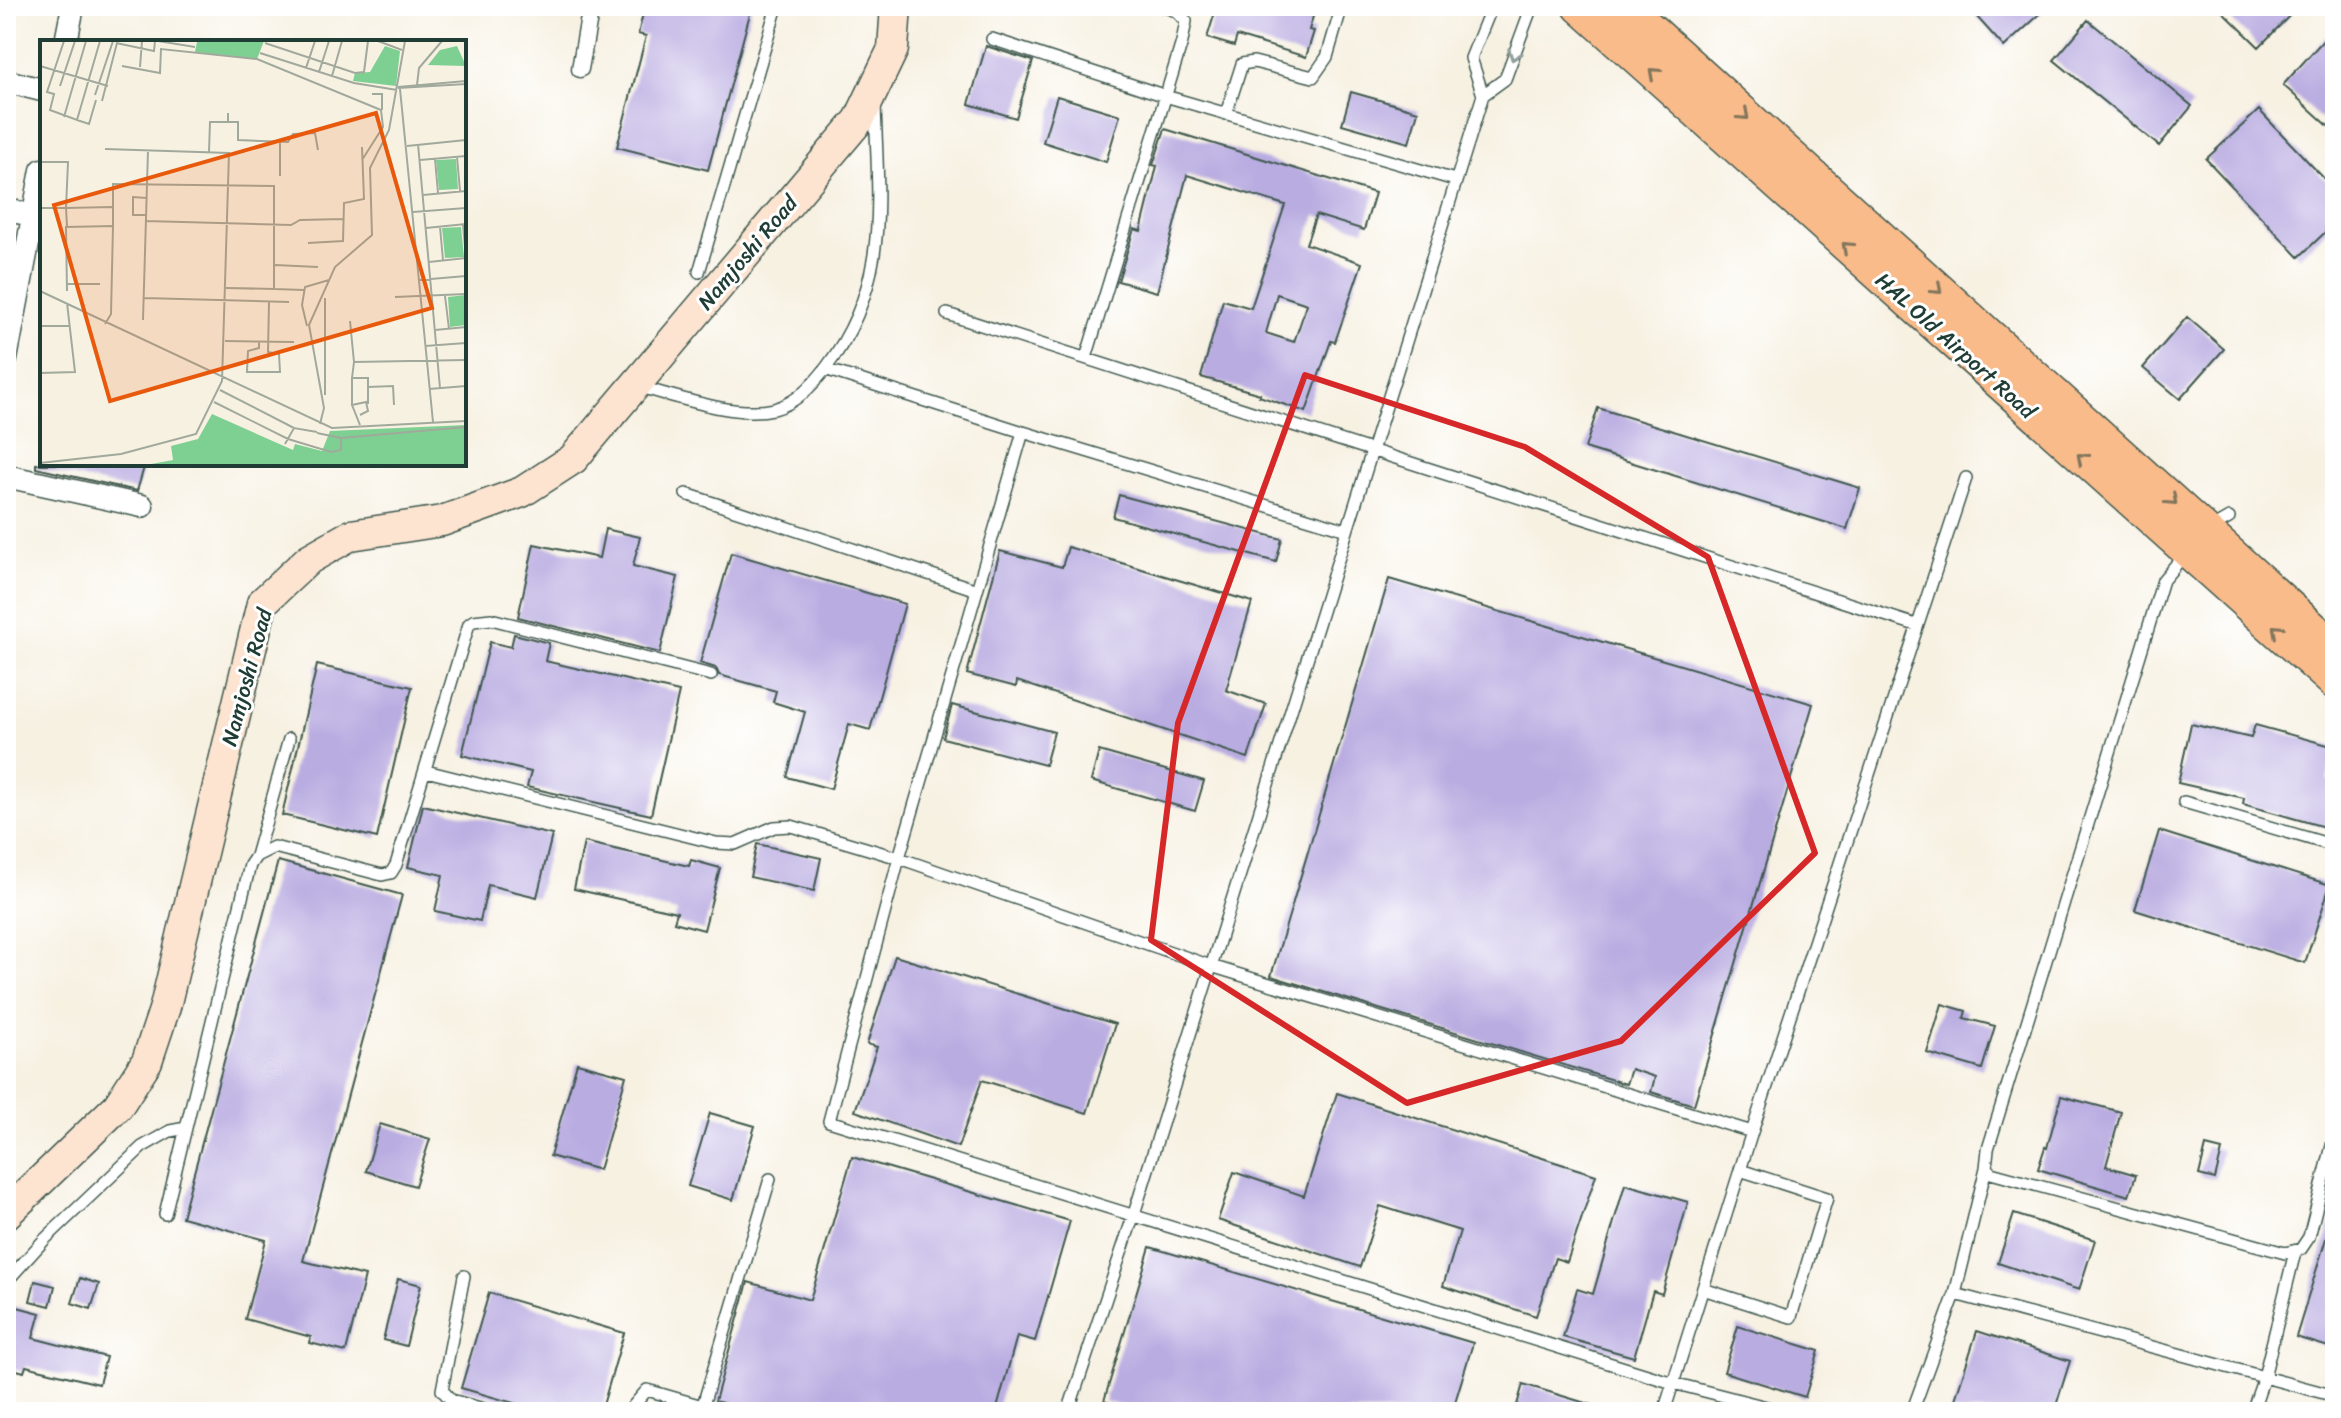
<svg xmlns="http://www.w3.org/2000/svg" width="2341" height="1418" viewBox="0 0 2341 1418" font-family="Sriracha,sans-serif">
  <rect width="100%" height="100%" fill="#fff"/>
  <filter id="ink" filterUnits="userSpaceOnUse"><feTurbulence type="fractalNoise" baseFrequency=".0125" numOctaves="2"/><feDisplacementMap in="SourceGraphic" scale="16" xChannelSelector="R" yChannelSelector="G"/><feConvolveMatrix kernelMatrix="1 2 1 2 8 2 1 2 1" color-interpolation-filters="sRGB"/></filter>
  <filter id="wash" filterUnits="userSpaceOnUse"><feTurbulence type="fractalNoise" baseFrequency=".006" numOctaves="4" result="noise"/><feDisplacementMap in="SourceGraphic" scale="32" xChannelSelector="R" yChannelSelector="G"/><feGaussianBlur stdDeviation="1.8" result="paint"/><feColorMatrix in="noise" values="0 0 0 0 0 0 0 0 0 0 0 0 0 0 0 0 0 1.4 0 .05"/><feComposite in="paint" operator="in"/></filter>
  <g filter="url(#wash)">
    <rect width="100%" height="100%" fill="#f7f1e2"/>
    <g id="blocks">
      <path fill="#b9ace1" fill-rule="evenodd" d="M645 6H752L708 170 617 147 646 36 638 34Z
        M1217 6H1316L1309 30 1314 31 1306 57 1237 36 1234 46 1207 38Z
        M1967 6H2049L2004 47Z
        M2217 6H2299L2259 47Z
        M2088 20 2192 106 2159 146 2054 60Z
        M2335 27V132L2283 85Z
        M986 46 1033 61 1016 118 969 104Z
        M1351 92 1418 111 1409 143 1342 124Z
        M1057 96 1120 115 1106 162 1043 142Z
        M2259 110 2335 190V223L2299 257 2206 159Z
        M1165 129 1375 193 1364 230 1316 215 1306 244 1362 263 1335 342 1331 341 1306 412 1259 396 1260 394 1201 377 1223 300 1251 308 1285 205 1187 175 1157 292 1118 281 1134 229 1141 231 1157 166 1153 165ZM1277 294 1307 304 1294 342 1266 333Z
        M2187 317 2224 349 2180 399 2143 368Z
        M1598 408 1860 488 1847 529 1585 448Z
        M36 464H145L137 491 36 468Z
        M1119 495 1282 539 1276 562 1113 517Z
        M605 529 640 537 633 566 678 577 660 653 518 617 534 544 599 558Z
        M1068 547 1252 602 1226 690 1266 704 1248 758 1017 681 1016 687 967 674 1000 551 1062 567Z
        M731 553 905 604 870 730 849 724 831 789 787 777 805 712 773 702 776 691 719 675 716 668 700 663Z
        M1389 579 1813 704 1694 1105 1651 1092 1655 1077 1631 1069 1626 1084 1271 976Z
        M514 634 549 643 545 661 679 692 651 815 527 787 531 772 462 755 490 642 511 647Z
        M317 665 412 687 377 838 282 815Z
        M952 705 1054 732 1045 765 943 738Z
        M2191 724 2251 738 2255 725 2335 747 2327 780 2335 782V830L2243 804 2244 798 2178 783Z
        M1099 751 1204 781 1195 811 1091 781Z
        M423 805 552 835 537 897 488 885 480 921 435 911 443 875 408 867Z
        M2159 831 2330 885 2305 963 2135 910Z
        M584 842 689 866 691 860 720 868 704 930 674 922 677 912 574 889Z
        M757 844 821 858 814 891 750 877Z
        M278 861 402 895 303 1261 365 1276 346 1352 310 1343 311 1337 245 1319 266 1240 182 1217Z
        M895 956 1115 1024 1087 1113 982 1080 958 1147 855 1111 877 1047 867 1044Z
        M1942 1004 1966 1011 1964 1018 1995 1026 1982 1069 1927 1053Z
        M577 1063 626 1076 599 1170 550 1156Z
        M1337 1093 1596 1175 1567 1262 1555 1258 1536 1316 1443 1286 1460 1231 1380 1206 1360 1267 1218 1220 1234 1172 1304 1196Z
        M2061 1096 2121 1112 2106 1166 2136 1175 2129 1196 2038 1169 2045 1147 2047 1148Z
        M710 1113 755 1126 733 1200 688 1186Z
        M380 1124 430 1139 415 1186 366 1171Z
        M2206 1146 2222 1150 2215 1179 2199 1175Z
        M852 1157 1070 1221 1035 1341 1017 1336 996 1412H755L715 1401 748 1282 810 1300Z
        M1625 1184 1688 1202 1662 1294 1653 1291 1634 1357 1563 1337 1577 1289 1593 1294Z
        M2014 1214 2095 1240 2079 1290 1998 1263Z
        M2331 1222H2335V1349L2296 1337Z
        M1150 1247 1473 1343 1452 1412H1139L1104 1401Z
        M80 1278 99 1284 91 1309 72 1303Z
        M398 1279 421 1285 406 1346 383 1340Z
        M35 1281 55 1286 50 1306 30 1301Z
        M489 1293 624 1333 601 1412H545L461 1388Z
        M6 1304 40 1313 33 1338 106 1357 99 1384 26 1366 24 1372 6 1367Z
        M1738 1326 1819 1351 1805 1397 1724 1372Z
        M1977 1331 2070 1361 2054 1412H1951Z
        M1523 1384 1602 1408 1601 1412H1515Z"/>
    </g>
  </g>
  <g filter="url(#ink)">
    <use href="#blocks" fill-opacity="0" stroke="#3f584e" stroke-width="2"/>
    <g fill="none" stroke-linecap="round" stroke-linejoin="round">
      <g stroke="#3f584e" stroke-width="14">
        <path id="service" d="M992 39 1172 98 1455 180
          M1483 95 1505 79 1532 6
          M1226 114 1242 64 1254 62 1313 77 1327 57 1342 6
          M699 272 777 6
          M947 314 1916 625
          M1086 358 1182 42 1186 21 1176 11 1162 6
          M825 369 1023 432
          M636 386C676 396 734 418 774 409 796 403 812 386 826 368 890 284 878 204 875 105
          M686 494 977 590
          M1347 530 1023 432 899 858 829 1121 1673 1383 1786 1412
          M2208 530 2229 518
          M2185 554 2163 580 1988 1149 1986 1168 1991 1173 2285 1253 2301 1249 2309 1237 2335 1134
          M426 771 716 843 735 844 774 827 791 826 899 858 1211 966 1752 1132
          M2184 802 2335 846
          M256 856 289 739
          M165 1214 250 865 256 856 274 847 382 875 391 873 396 865 469 624 473 621 491 619 711 675
          M2295 1252 2264 1377 2335 1396
          M464 1276 442 1390 451 1400 495 1412
          M6 1282 45 1239 142 1147 170 1131 186 1128
          M1703 1289 1791 1317 1827 1198 1740 1170
          M1955 1294 2264 1377 2252 1412
          M703 1405 770 1179
          M628 1412 647 1390 723 1412
          M1068 1412 1134 1214 1483 95 1471 58 1492 6
          M1664 1412 1752 1132 1966 478
          M1912 1412 1955 1294 1986 1168"/>
      </g>
      <g stroke="#3f584e" stroke-width="19">
        <path id="pedestrian" d="M580 69 591 6"/>
      </g>
      <g stroke="#3f584e" stroke-width="25">
        <path id="minor" d="M66 42 73 6
          M6 81 42 90
          M6 210 33 215
          M6 359 42 170
          M6 476 142 506"/>
      </g>
      <g stroke="#3f584e" stroke-width="33">
        <path id="secondary" d="M6 1214 118 1106 147 1061 165 1007 262 603 309 559 351 535 442 521 522 492 573 459 859 120 893 49 896 6"/>
      </g>
      <g stroke="#3f584e" stroke-width="37">
        <path id="primary" d="M1580 6 2335 682
          M1624 6 2335 649"/>
      </g>
      <use href="#service" stroke="#fff" stroke-width="11"/>
      <use href="#pedestrian" stroke="#fff" stroke-width="16"/>
      <use href="#minor" stroke="#fff" stroke-width="22"/>
      <use href="#secondary" stroke="#fde4d1" stroke-width="30"/>
      <use href="#primary" stroke="#fabb8b" stroke-width="34"/>
    </g>
    <defs><path id="oneway-chevron" d="M-2-3.5L2.5 0L-2 3.5" fill="none" stroke-width="1.6" stroke-linecap="round" stroke-linejoin="round" transform="scale(2)"/></defs>
    <use stroke="#8f9e9a" href="#oneway-chevron" transform="translate(1514 55) rotate(110)"/>
    <g stroke="#82765b">
      <use href="#oneway-chevron" transform="translate(1654 73) rotate(-138)"/>
      <use href="#oneway-chevron" transform="translate(1744 115) rotate(42)"/>
      <use href="#oneway-chevron" transform="translate(1847 247) rotate(-138)"/>
      <use href="#oneway-chevron" transform="translate(1937 289) rotate(42)"/>
      <use href="#oneway-chevron" transform="translate(2082 458) rotate(-139)"/>
      <use href="#oneway-chevron" transform="translate(2172 500) rotate(42)"/>
      <use href="#oneway-chevron" transform="translate(2277 630) rotate(-138)"/>
    </g>
  </g>
  <path fill="none" stroke="#d62828" stroke-width="6" stroke-linejoin="round" d="M1305 375 1525 447 1708 557 1815 853 1621 1041 1407 1103 1151 940 1178 723Z"/>
  <g text-anchor="middle" stroke-width="6" stroke-linejoin="round" paint-order="stroke">
    <g font-size="22" fill="#1f3d34" stroke="#fff">
      <text transform="translate(747 252) rotate(-50)" y="8">Namjoshi Road</text>
      <text transform="translate(1956 345) rotate(42)" y="8">HAL Old Airport Road</text>
      <text transform="translate(246 677) rotate(-75)" y="8">Namjoshi Road</text>
    </g>
  </g>
  <g transform="translate(40 40)">
    <rect width="426" height="426" fill="#f7f1e2"/>
    <path d="M224 1 217 19 155 12 157 2ZM345 6 360 11 356 46 313 41 315 33 330 32ZM417 6 426 26 388 25 400 10ZM416 119 418 149 399 150 396 120ZM421 187 424 217 405 218 402 188ZM426 255V285L410 287 408 257ZM172 374 253 410 255 404 282 411 290 391 426 385V425H106L133 420 131 406 158 399Z" fill="#7ed092"/>
    <path fill="none" stroke="#a1a99c" stroke-width="2" d="M24 1 7 52 14 54 10 70 37 80 60 1M118 1 155 7M338 1 362 10M76 3 114 11 115 1M225 3 315 33 324 32 328 1M220 13 314 43 357 50M0 26 68 46M82 26 120 33 121 9 217 19 341 70 343 87 322 120M100 27 102 1M266 28 275 1M279 32 289 1M292 36 302 1M377 45 379 28 402 1M20 46 35 1M358 47 426 41M358 48 426 44M360 49 393 382M332 54H342V70M55 55 73 1M62 61 77 3M24 77 46 1M37 80 49 84 56 60M188 82H198V100L248 102 253 94 275 93 278 110M378 104 400 348M367 106 426 100M169 112 170 82H188V73M417 117 420 151M395 119 398 153M380 120 426 116M0 122H28L26 168 72 167M240 136V102M383 155 426 151M0 168H26L27 186M373 172 426 168M106 175H93V157L107 158M106 181 251 185 260 180 303 179M423 185 426 218M73 186V144L234 146V249L186 248M400 187 403 220M386 188 426 184M268 203 303 201 304 163 324 159 322 107M389 222 426 218M235 225 278 227M379 240 426 236M27 244H60M234 249 264 250M0 251 292 388 426 381M27 251 26 187 73 186 71 274 65 284M405 256 409 289M355 257 426 254M104 258 249 262M103 280 108 110M310 281 314 322M0 286H30M267 286 262 265 265 247 289 240M395 290 426 287M185 301 254 302M219 301V308L208 311 207 332H240L239 314 228 312 229 262M385 306 426 303M0 333 35 332 27 263M312 338 314 322 426 320M328 347 353 346 354 365M389 349 426 346M180 350 254 388M285 355V258M174 362 248 399 291 412 301 410V398M312 365V338H328V364M280 384 284 368 269 285 295 227 332 195 330 128 349 90 365 1M320 385 312 365 326 362 328 371 320 375M277 393 301 398 426 387M245 404 254 388 277 392M0 423 81 414 156 394 182 341 189 113 65 109"/>
    <path fill="#e8590c" fill-opacity="0.15" stroke="#e8590c" stroke-width="4" d="M336 73 392 268 70 361 14 165Z"/>
    <rect width="426" height="426" fill="none" stroke="#1f3d34" stroke-width="4"/>
  </g>
  <rect width="2341" height="1418" fill="none" stroke="#fff" stroke-width="32"/>
</svg>
